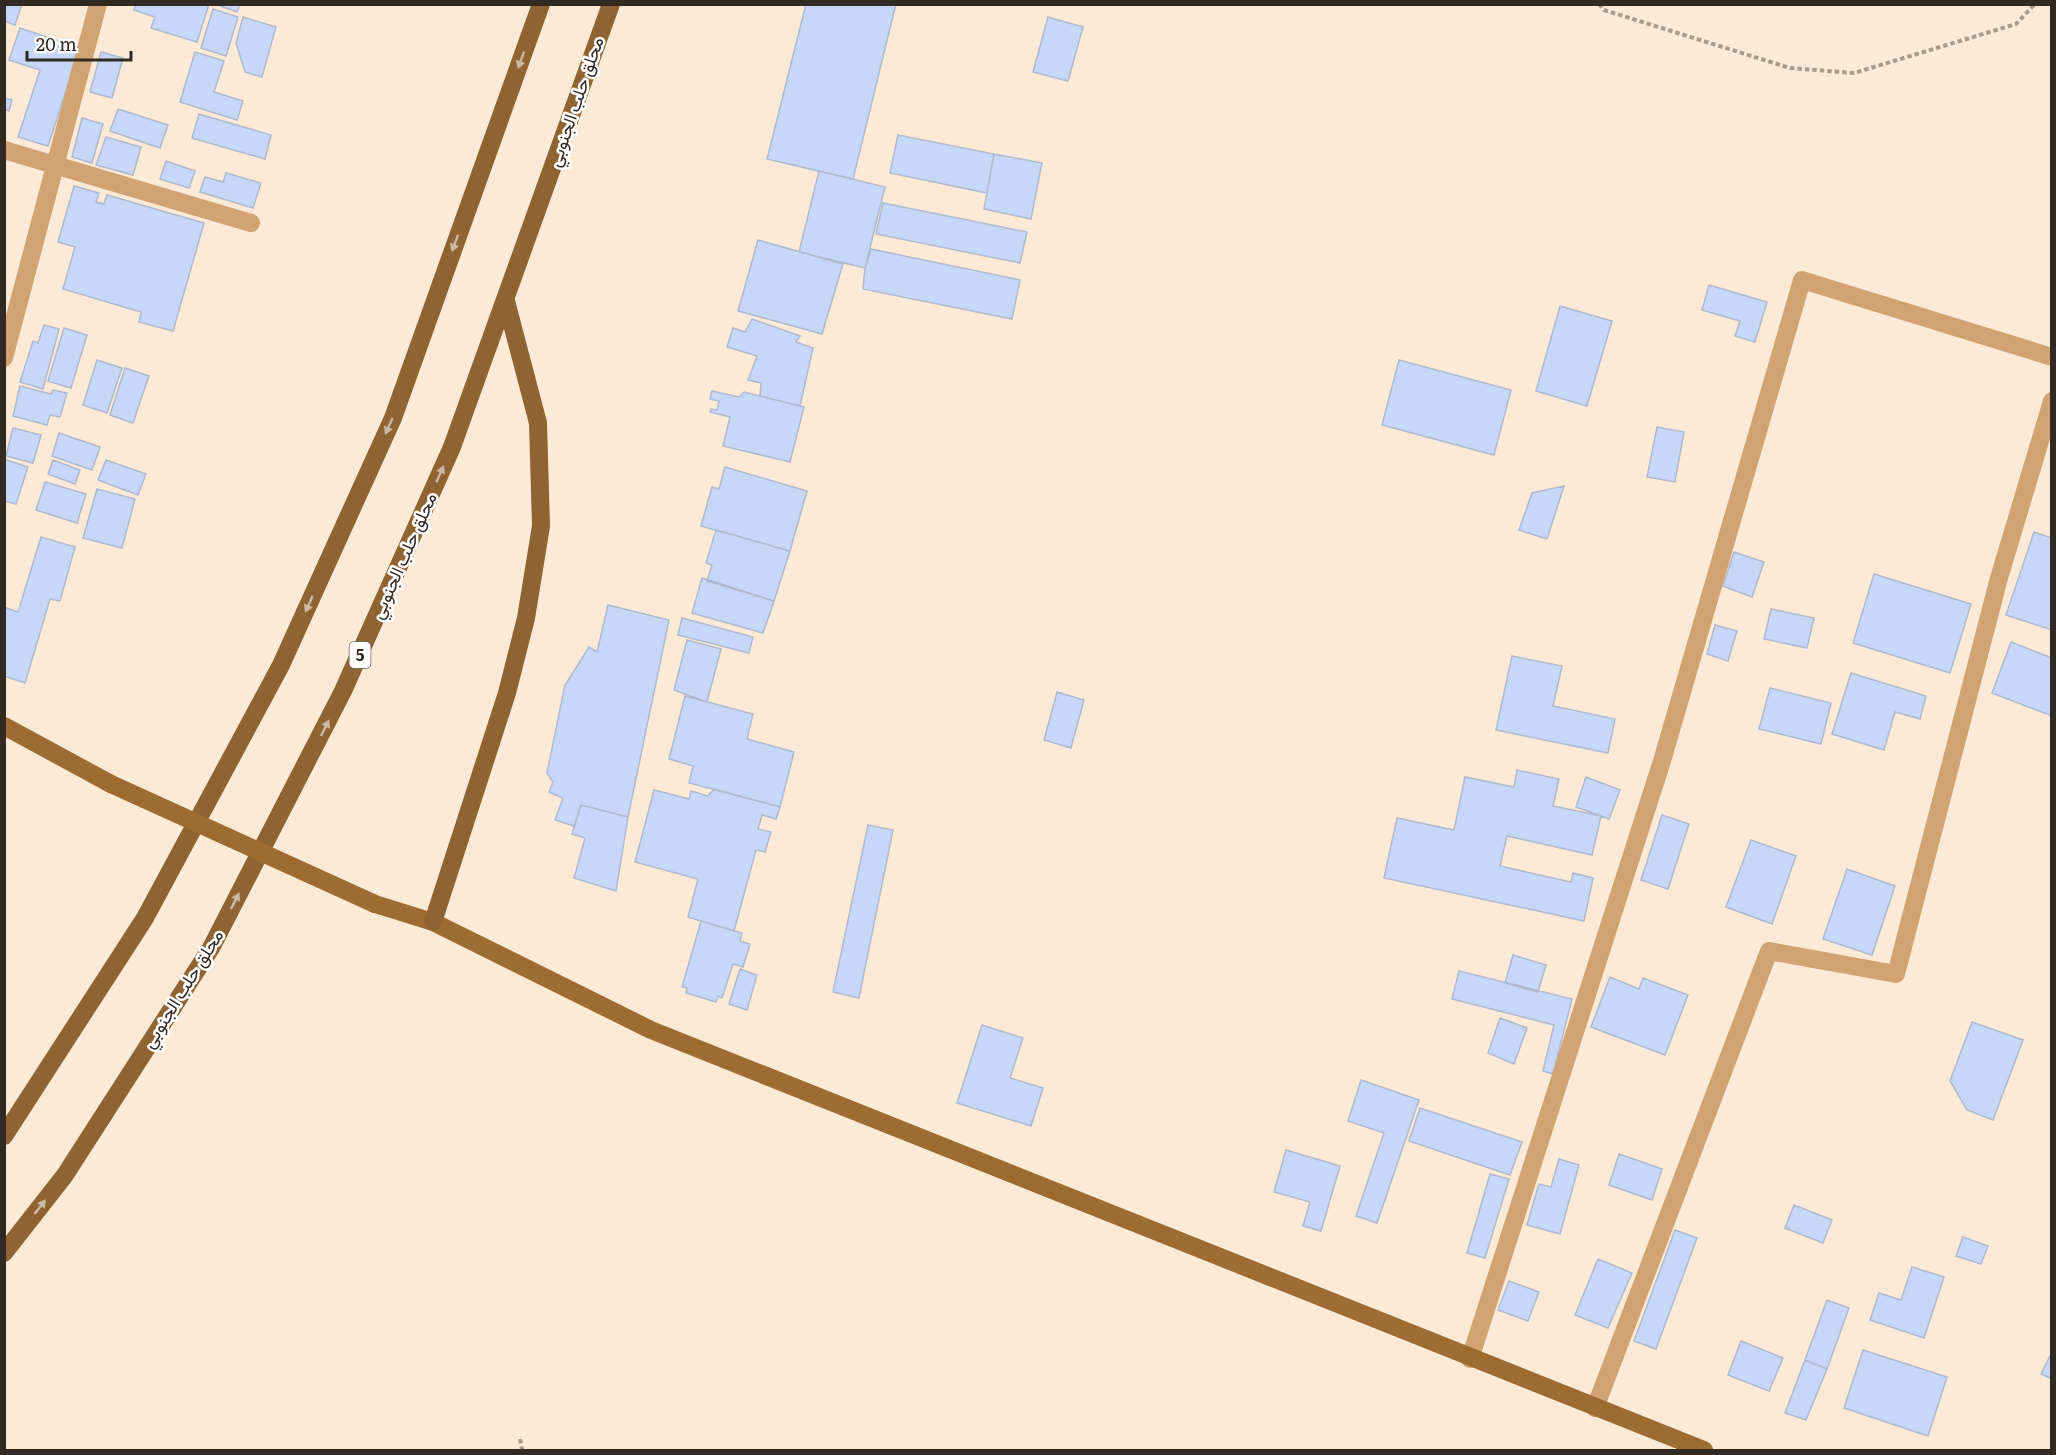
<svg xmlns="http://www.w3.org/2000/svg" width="2056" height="1455" viewBox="0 0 2056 1455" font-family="Literata,Vazirmatn,serif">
  <rect width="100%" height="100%" fill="#fdead6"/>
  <path fill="#c7d7fa" stroke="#aeb9cf" stroke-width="1.5" d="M4 4H22L15 25 4 21Z
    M136 4H209L197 42 151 28 155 17 134 10Z
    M215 4H240L237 12Z
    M806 4H896L853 179 767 159Z
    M213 9 238 17 226 56 201 48Z
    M243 17 276 27 262 77 245 72 236 43Z
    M1048 17 1083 27 1068 81 1033 72Z
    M20 28 80 48 48 146 18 137 40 70 9 60Z
    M101 52 123 58 112 98 90 92Z
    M195 52 224 61 214 92 243 101 237 120 180 102Z
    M4 98 12 100 9 111 4 109Z
    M118 109 168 125 160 148 110 131Z
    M199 114 271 135 265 159 192 138Z
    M82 118 103 124 92 163 72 157Z
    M898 135 994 154 987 193 890 173Z
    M106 137 141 147 133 175 96 165Z
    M994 154 1042 163 1031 219 984 209Z
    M166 161 195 171 189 188 160 179Z
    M819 171 885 187 865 268 799 252Z
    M226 173 261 183 253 208 200 192 205 177 223 182Z
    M74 186 99 193 96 202 104 204 107 195 204 223 173 331 139 322 141 312 63 289 75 247 58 242Z
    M883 203 1027 232 1020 263 876 234Z
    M758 240 843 264 822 334 738 311Z
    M871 249 1020 280 1012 319 863 289 865 268Z
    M1709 285 1767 302 1755 342 1735 336 1740 321 1702 310Z
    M1560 306 1612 321 1587 406 1536 391Z
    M752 319 800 336 796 342 813 348 800 406 760 396 761 383 748 380 757 356 727 347 733 328 745 332Z
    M44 325 59 329 43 389 20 382 33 341 38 343Z
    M64 328 87 335 71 388 48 381Z
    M97 360 122 368 107 413 83 405Z
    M1399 360 1511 390 1494 455 1382 425Z
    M125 368 149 376 133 423 110 415Z
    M20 386 51 394 53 390 67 393 60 417 50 415 47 425 13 416Z
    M712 391 739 397 744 392 804 407 790 462 723 446 730 417 710 412 711 409 717 410 719 401 710 399Z
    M1657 427 1684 432 1675 482 1647 477Z
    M13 428 41 435 33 463 6 456Z
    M59 433 100 447 92 470 52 456Z
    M4 459 28 467 16 504 4 501Z
    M53 460 80 470 75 484 48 474Z
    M106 460 146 474 138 495 98 480Z
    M725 467 807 491 790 551 701 526 712 487 719 489Z
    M45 482 86 494 77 523 36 510Z
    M1564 486 1547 539 1519 530 1532 493Z
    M97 489 135 499 122 548 83 538Z
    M716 530 790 551 774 601 707 581 712 565 706 563Z
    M2034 532 2052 538V630L2006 615Z
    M41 537 75 547 60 601 50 599 25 683 4 676V607L18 612Z
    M1734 552 1764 562 1752 597 1723 586Z
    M1874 574 1971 604 1950 673 1853 643Z
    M702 578 774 601 763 633 692 613Z
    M608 605 669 620 628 817 581 805 574 826 555 820 563 798 549 792 553 782 547 773 565 685 589 647 597 652Z
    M1771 609 1814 618 1807 648 1764 639Z
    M682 618 753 637 749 653 678 635Z
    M1715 625 1737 631 1728 661 1707 654Z
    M687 640 721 649 707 702 674 690Z
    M2011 642 2052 658V716L1992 693Z
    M1512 656 1562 666 1553 706 1615 719 1608 753 1496 730Z
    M1851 673 1926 696 1920 719 1895 712 1884 750 1832 734Z
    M1770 688 1831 703 1821 744 1759 729Z
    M1057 692 1084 700 1071 748 1044 740Z
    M685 696 753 714 747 739 794 752 780 807 689 783 693 766 669 759Z
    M1517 770 1559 779 1553 806 1601 816 1592 855 1507 836 1500 866 1571 882 1573 873 1593 878 1584 921 1384 878 1397 818 1454 830 1465 777 1514 787Z
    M1586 777 1620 790 1609 819 1576 807Z
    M714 789 780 807 776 819 762 815 758 829 771 832 765 852 756 850 734 931 688 917 698 879 635 862 654 790 689 799 691 791 708 796Z
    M581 805 628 817 616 891 574 878 585 838 572 834Z
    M1662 815 1689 824 1668 889 1641 880Z
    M868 825 893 830 859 998 833 992Z
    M1751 840 1796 856 1772 924 1726 907Z
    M1847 869 1895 886 1872 955 1823 939Z
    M701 921 742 933 740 941 750 944 743 967 733 964 722 998 718 996 716 1002 686 993 687 988 682 987Z
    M1513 955 1546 965 1538 992 1505 983Z
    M740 969 757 975 747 1010 729 1004Z
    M1459 971 1572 999 1553 1074 1543 1071 1554 1025 1452 999Z
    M1610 977 1639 989 1643 978 1688 995 1665 1055 1591 1027Z
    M1500 1018 1527 1028 1514 1064 1488 1053Z
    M1972 1022 2023 1040 1993 1120 1967 1110 1950 1081Z
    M982 1025 1023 1038 1010 1078 1043 1088 1031 1126 957 1103Z
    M1361 1080 1419 1100 1377 1223 1356 1216 1384 1133 1348 1121Z
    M1420 1108 1522 1142 1510 1175 1409 1141Z
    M1286 1150 1340 1166 1321 1231 1303 1226 1310 1202 1274 1192Z
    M1619 1154 1662 1169 1652 1200 1609 1185Z
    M1559 1159 1579 1165 1560 1234 1527 1225 1539 1184 1551 1187Z
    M1490 1174 1509 1179 1485 1258 1467 1253Z
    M1794 1205 1832 1220 1823 1243 1785 1228Z
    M1675 1230 1697 1238 1656 1349 1634 1341Z
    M1963 1237 1988 1246 1981 1264 1956 1256Z
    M1598 1259 1632 1273 1608 1328 1575 1315Z
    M1912 1267 1944 1277 1924 1338 1870 1320 1879 1293 1901 1300Z
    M1509 1281 1539 1292 1528 1321 1498 1310Z
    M1827 1300 1849 1308 1827 1369 1805 1360Z
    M1741 1341 1783 1358 1769 1391 1728 1375Z
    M1863 1350 1947 1377 1928 1436 1844 1408Z
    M2052 1352V1379L2041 1374Z
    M1805 1360 1827 1369 1806 1420 1785 1413Z"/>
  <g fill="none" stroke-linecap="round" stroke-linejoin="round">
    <path stroke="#a99b8c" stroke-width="4" stroke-dasharray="4.5 3" stroke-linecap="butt" d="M1599 4 1604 10 1790 68 1854 73 2016 24 2035 4
      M520 1439 522 1450"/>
    <path stroke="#d1a372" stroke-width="18" d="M4 150 251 223
      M4 358 98 4
      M1470 1359 1662 761 1802 280 2052 357
      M1595 1408 1769 951 1896 974 1999 578 2052 401"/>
    <path stroke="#9d6c33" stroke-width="18" d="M4 726 111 784
      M375 904 433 922 651 1030 1704 1450"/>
    <path stroke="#8f6432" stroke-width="18" d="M433 922 507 693 526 618 541 526 538 423 506 301
      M4 1136 145 918 281 665 393 418 541 4
      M4 1253 65 1175 211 948 343 691 452 447 611 4"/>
    <path stroke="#9d6c33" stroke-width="18" d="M111 784 375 904"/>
  </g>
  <defs><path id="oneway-solid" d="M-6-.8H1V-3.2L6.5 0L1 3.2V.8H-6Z" transform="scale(1.5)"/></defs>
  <g fill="#cdb9a3">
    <use href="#oneway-solid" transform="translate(521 60) rotate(110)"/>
    <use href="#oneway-solid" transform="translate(455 243) rotate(110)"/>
    <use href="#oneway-solid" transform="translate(389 426) rotate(114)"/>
    <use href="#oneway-solid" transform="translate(440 474) rotate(-66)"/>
    <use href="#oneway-solid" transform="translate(309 604) rotate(114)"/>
    <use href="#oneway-solid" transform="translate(325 728) rotate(-63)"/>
    <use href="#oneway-solid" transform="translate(235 901) rotate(-63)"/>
    <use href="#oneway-solid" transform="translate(40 1207) rotate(-52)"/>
  </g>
  <g text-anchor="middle" stroke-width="5" stroke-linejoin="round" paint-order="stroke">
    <rect fill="#fff" stroke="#6f6a64" stroke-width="1.5" x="349.5" y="642" width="21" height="26" rx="4.5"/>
    <g font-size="16" font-weight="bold" fill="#312a22">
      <text x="360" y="661">5</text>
    </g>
    <g font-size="18" fill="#312a22" stroke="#fff">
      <text transform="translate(576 102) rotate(-71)" y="6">محلق حلب الجنوبي</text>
      <text transform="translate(404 556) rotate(-66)" y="6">محلق حلب الجنوبي</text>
      <text transform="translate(183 989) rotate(-58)" y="6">محلق حلب الجنوبي</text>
    </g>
  </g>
  <rect width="2056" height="1455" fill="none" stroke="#312a22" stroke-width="12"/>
  <path d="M27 51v9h104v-9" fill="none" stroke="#312a22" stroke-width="3"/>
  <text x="36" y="51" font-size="18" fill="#312a22" stroke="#ffffff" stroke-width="4.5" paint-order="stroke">20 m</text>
</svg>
